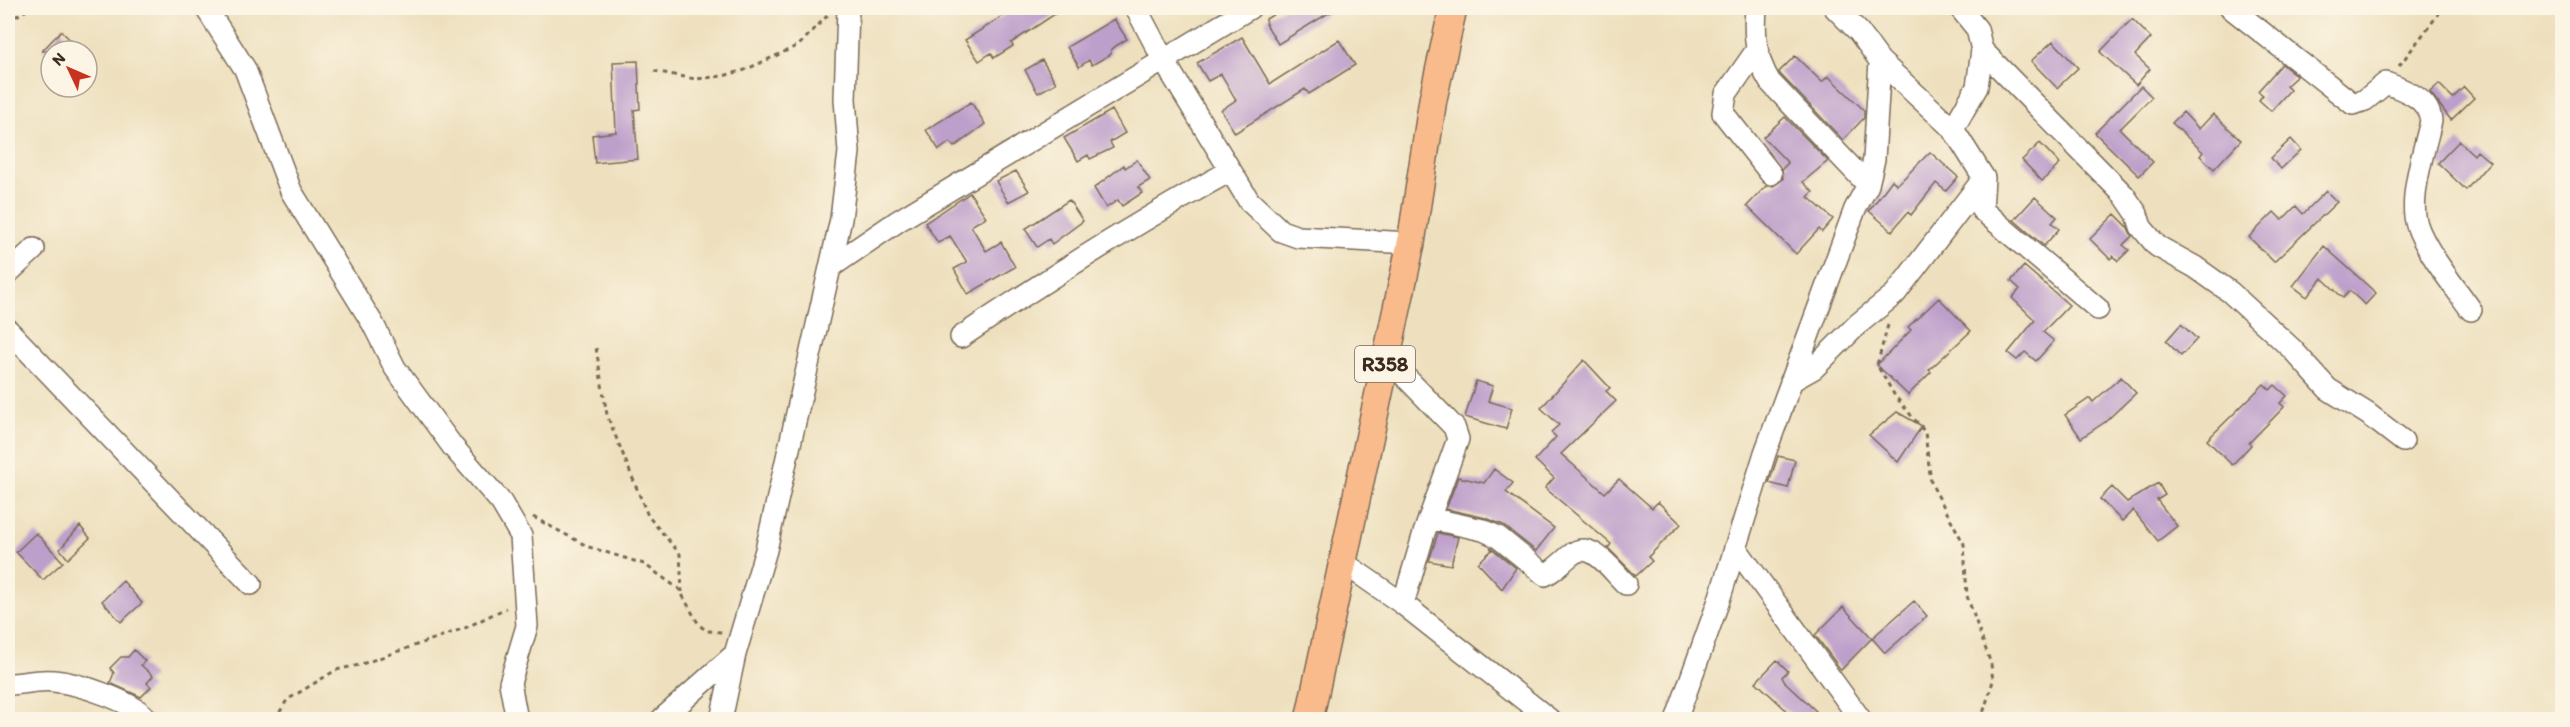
<svg xmlns="http://www.w3.org/2000/svg" width="2570" height="727" viewBox="0 0 2570 727" font-family="Itim,sans-serif">
  <rect width="100%" height="100%" fill="#fcf5e5"/>
  <filter id="ink" filterUnits="userSpaceOnUse"><feTurbulence type="fractalNoise" baseFrequency=".0167" numOctaves="2"/><feDisplacementMap in="SourceGraphic" scale="12" xChannelSelector="R" yChannelSelector="G"/><feConvolveMatrix kernelMatrix="1 2 1 2 8 2 1 2 1" color-interpolation-filters="sRGB"/></filter>
  <filter id="wash" filterUnits="userSpaceOnUse"><feTurbulence type="fractalNoise" baseFrequency=".008" numOctaves="4" result="noise"/><feDisplacementMap in="SourceGraphic" scale="24" xChannelSelector="R" yChannelSelector="G"/><feGaussianBlur stdDeviation="1.35" result="paint"/><feColorMatrix in="noise" values="0 0 0 0 0 0 0 0 0 0 0 0 0 0 0 0 0 1.4 0 .05"/><feComposite in="paint" operator="in"/></filter>
  <g filter="url(#wash)">
    <rect width="100%" height="100%" fill="#eee0be"/>
    <g id="blocks">
      <path fill="#bd9fcb" d="M1015 8H1064L1011 43 1013 46 994 58 991 53 979 61 965 40Z
        M1284 8H1337L1278 44 1266 24V19Z
        M1114 19 1127 39 1111 49V54L1092 65 1089 60 1079 67 1067 47Z
        M2132 19 2151 38 2135 55 2150 69 2136 85 2100 52Z
        M61 31 82 51H42Z
        M1242 37 1270 84 1339 40 1355 65 1309 94 1305 89 1235 133 1221 110 1236 100 1221 74 1208 81 1197 63Z
        M2053 41 2078 68 2057 88 2031 61Z
        M1795 56 1822 82 1828 76 1864 110V118L1843 140 1780 74 1779 72Z
        M1042 60 1056 83 1038 93 1025 70Z
        M638 61 640 109 634 110 638 159 595 163 592 135 616 132 613 62Z
        M2282 64 2297 76 2286 86 2290 90 2271 111 2259 100 2263 95 2258 91Z
        M2439 84 2453 98 2464 87 2474 98 2451 120 2430 92Z
        M2141 86 2152 97 2120 129 2153 162 2139 176 2095 133Z
        M971 102 985 124 954 147 950 142 939 150 926 130Z
        M1112 110 1125 133 1110 142 1113 148 1090 159 1088 155 1078 161 1064 138Z
        M2183 112 2199 129 2213 114 2241 140 2214 169 2200 156 2203 152 2172 123Z
        M1785 117 1828 161 1803 182 1813 192 1808 197 1833 219 1822 232 1819 229 1796 254 1747 206 1766 186H1773L1783 179 1782 169 1788 163 1763 137Z
        M2291 139 2301 150 2281 169 2271 158Z
        M2459 141 2474 155 2477 151 2490 162 2466 190 2438 163Z
        M2040 143 2060 164 2042 181 2022 160Z
        M1930 152 1958 177 1946 191 1936 183 1911 215 1908 212 1892 231 1869 211 1892 180 1897 185Z
        M1137 160 1150 180 1138 187 1142 193 1122 206 1118 200 1106 208 1094 188 1124 165 1125 168Z
        M1016 171 1029 191 1008 202 996 181Z
        M2326 191 2337 202 2274 262 2249 237 2274 212 2282 220 2296 206 2303 214Z
        M970 193 986 217 971 226 986 251 1001 242 1015 267 968 294 954 269 967 262 950 236 938 243 925 223Z
        M2035 197 2057 217 2052 223 2059 229 2044 246 2014 220Z
        M1069 200 1083 221 1052 244 1049 239 1037 247 1025 229Z
        M2115 214 2127 226 2132 236 2123 245 2129 250 2118 261 2113 256 2110 259 2090 239Z
        M2324 246 2376 293 2365 305 2350 291 2343 298 2322 278 2307 297 2293 286Z
        M2024 266 2069 305 2043 332 2054 341 2036 361 2025 352 2017 360 2008 353 2035 320 2012 298 2020 289 2011 281Z
        M1939 298 1971 331 1929 370 1931 372 1908 395 1877 365 1911 330 1908 327Z
        M2181 324 2197 339 2181 356 2166 341Z
        M1584 360 1610 388 1606 391 1616 401 1561 454 1605 493 1619 479 1652 508 1658 502 1681 524 1648 557 1652 561 1636 576 1608 548 1611 544 1545 488 1554 478 1535 460 1556 437 1551 432 1559 425 1541 408Z
        M2121 377 2136 393 2105 422 2081 438 2065 415 2090 398 2093 402Z
        M1476 381 1493 386 1488 401 1512 408 1506 429 1465 417Z
        M2264 384 2270 390 2275 385 2287 396 2280 403 2284 407 2249 443 2251 445 2232 465 2207 440Z
        M1897 412 1922 426 1898 462 1869 435Z
        M1778 456 1795 460 1788 488 1769 483Z
        M1494 469 1513 483 1506 492 1554 528 1536 551 1503 525 1486 518 1446 509 1458 477 1484 483Z
        M2158 483 2165 495 2157 500 2177 526 2158 541 2133 510 2122 521 2100 499 2112 487 2127 502Z
        M80 526 90 538 68 559 60 549Z
        M36 533 63 562 43 580 16 552Z
        M1438 533 1458 537 1451 565 1429 561Z
        M1490 547 1516 568 1502 589 1478 563 1492 550Z
        M123 581 142 603 121 622 102 601Z
        M1914 601 1927 616 1885 653 1872 638Z
        M1843 607 1872 638 1841 670 1815 635Z
        M134 650 145 661 141 665 153 676 147 683 151 687 141 697 110 683 114 673 110 668 121 657H128Z
        M1777 660 1788 671 1782 677 1784 681 1816 711 1807 720H1797L1756 682Z"/>
    </g>
  </g>
  <g filter="url(#ink)">
    <use href="#blocks" fill-opacity="0" stroke="#7a6a56" stroke-width="1.5"/>
    <g fill="none" stroke-linecap="round" stroke-linejoin="round">
      <g stroke="#7a6a56" stroke-width="24">
        <path id="minor" d="M206 8 245 69 291 191 373 324 395 368 453 447 501 502 521 536 527 626 510 683 517 720
          M1136 8 1164 61 1249 201 1281 231 1298 237 1411 243
          M1756 8C1754 35 1755 58 1770 82L1868 185
          M1835 8 1859 32 1880 61 1953 129 1984 178 1982 210 2098 309
          M1960 8 1977 29 1982 50 2124 195 2137 214 2141 227 2157 246 2195 267 2230 292 2292 349 2328 389 2368 414 2403 441
          M2231 8 2353 104 2365 100 2386 83C2404 90 2429 98 2431 121 2425 147 2408 199 2417 225 2425 250 2455 287 2471 310
          M1756 51 1726 94 1723 113 1771 174
          M1953 129 1977 87 1982 50
          M832 266 898 221 1250 8
          M8 273 34 249
          M8 330 251 584
          M961 337C1049 278 1137 222 1230 171
          M1387 358 1454 427 1458 439 1424 533 1403 604
          M1791 381 1814 368 1858 324 1895 294 1984 178
          M1429 518 1483 530 1498 537 1545 575C1554 571 1563 561 1571 555 1591 538 1612 571 1626 584
          M1735 547 1861 720
          M1341 561 1403 604 1550 720
          M8 684C23 684 38 679 54 681 77 683 134 701 148 720
          M661 720 735 654
          M721 720 735 654 766 550 841 219 849 152 845 99 848 8
          M1676 720 1718 603 1765 453 1855 209 1868 185 1874 159 1880 61"/>
      </g>
      <g stroke="#7a6a56" stroke-width="30">
        <path id="major" d="M1309 720 1411 243 1433 99 1453 8"/>
      </g>
      <path stroke="#7a6a56" stroke-width="3" stroke-dasharray="4.5 4.5" stroke-linecap="butt" d="M8 21 30 8
        M2399 66 2443 8
        M654 71 695 79 723 76 745 70 799 45 829 14
        M1888 325 1877 365 1895 396 1925 432 1931 483 1964 544 1967 596 1991 664 1993 681 1981 720
        M596 348 607 415 648 516 680 554 682 592
        M533 517 589 547 644 564 679 589 699 625 707 631 722 632
        M275 720 287 700 336 670 359 665 465 628 506 608"/>
      <use href="#minor" stroke="#fff" stroke-width="21"/>
      <use href="#major" stroke="#fabb8c" stroke-width="27"/>
    </g>
  </g>
  <g text-anchor="middle" stroke-width="6" stroke-linejoin="round" paint-order="stroke">
    <rect fill="#fcf5e5" stroke="#75675a" stroke-width="1.5" x="1355" y="346" width="60" height="36" rx="4.5"/>
    <g font-size="21" font-weight="bold" fill="#3b2a1e">
      <text x="1385" y="371">R358</text>
    </g>
  </g>
  <rect width="2570" height="727" fill="none" stroke="#fcf5e5" stroke-width="30"/>
  <g transform="translate(69 69) rotate(314)"><circle r="28" fill="#fcf5e5" stroke="#afa495" stroke-width="1.5"/>
  <path d="M0-4.5L10 22L0 15L-10 22Z" fill="#c8321e"/>
  <text y="-9" font-size="16" font-weight="bold" text-anchor="middle" fill="#3b2a1e">N</text>
  </g>
</svg>
